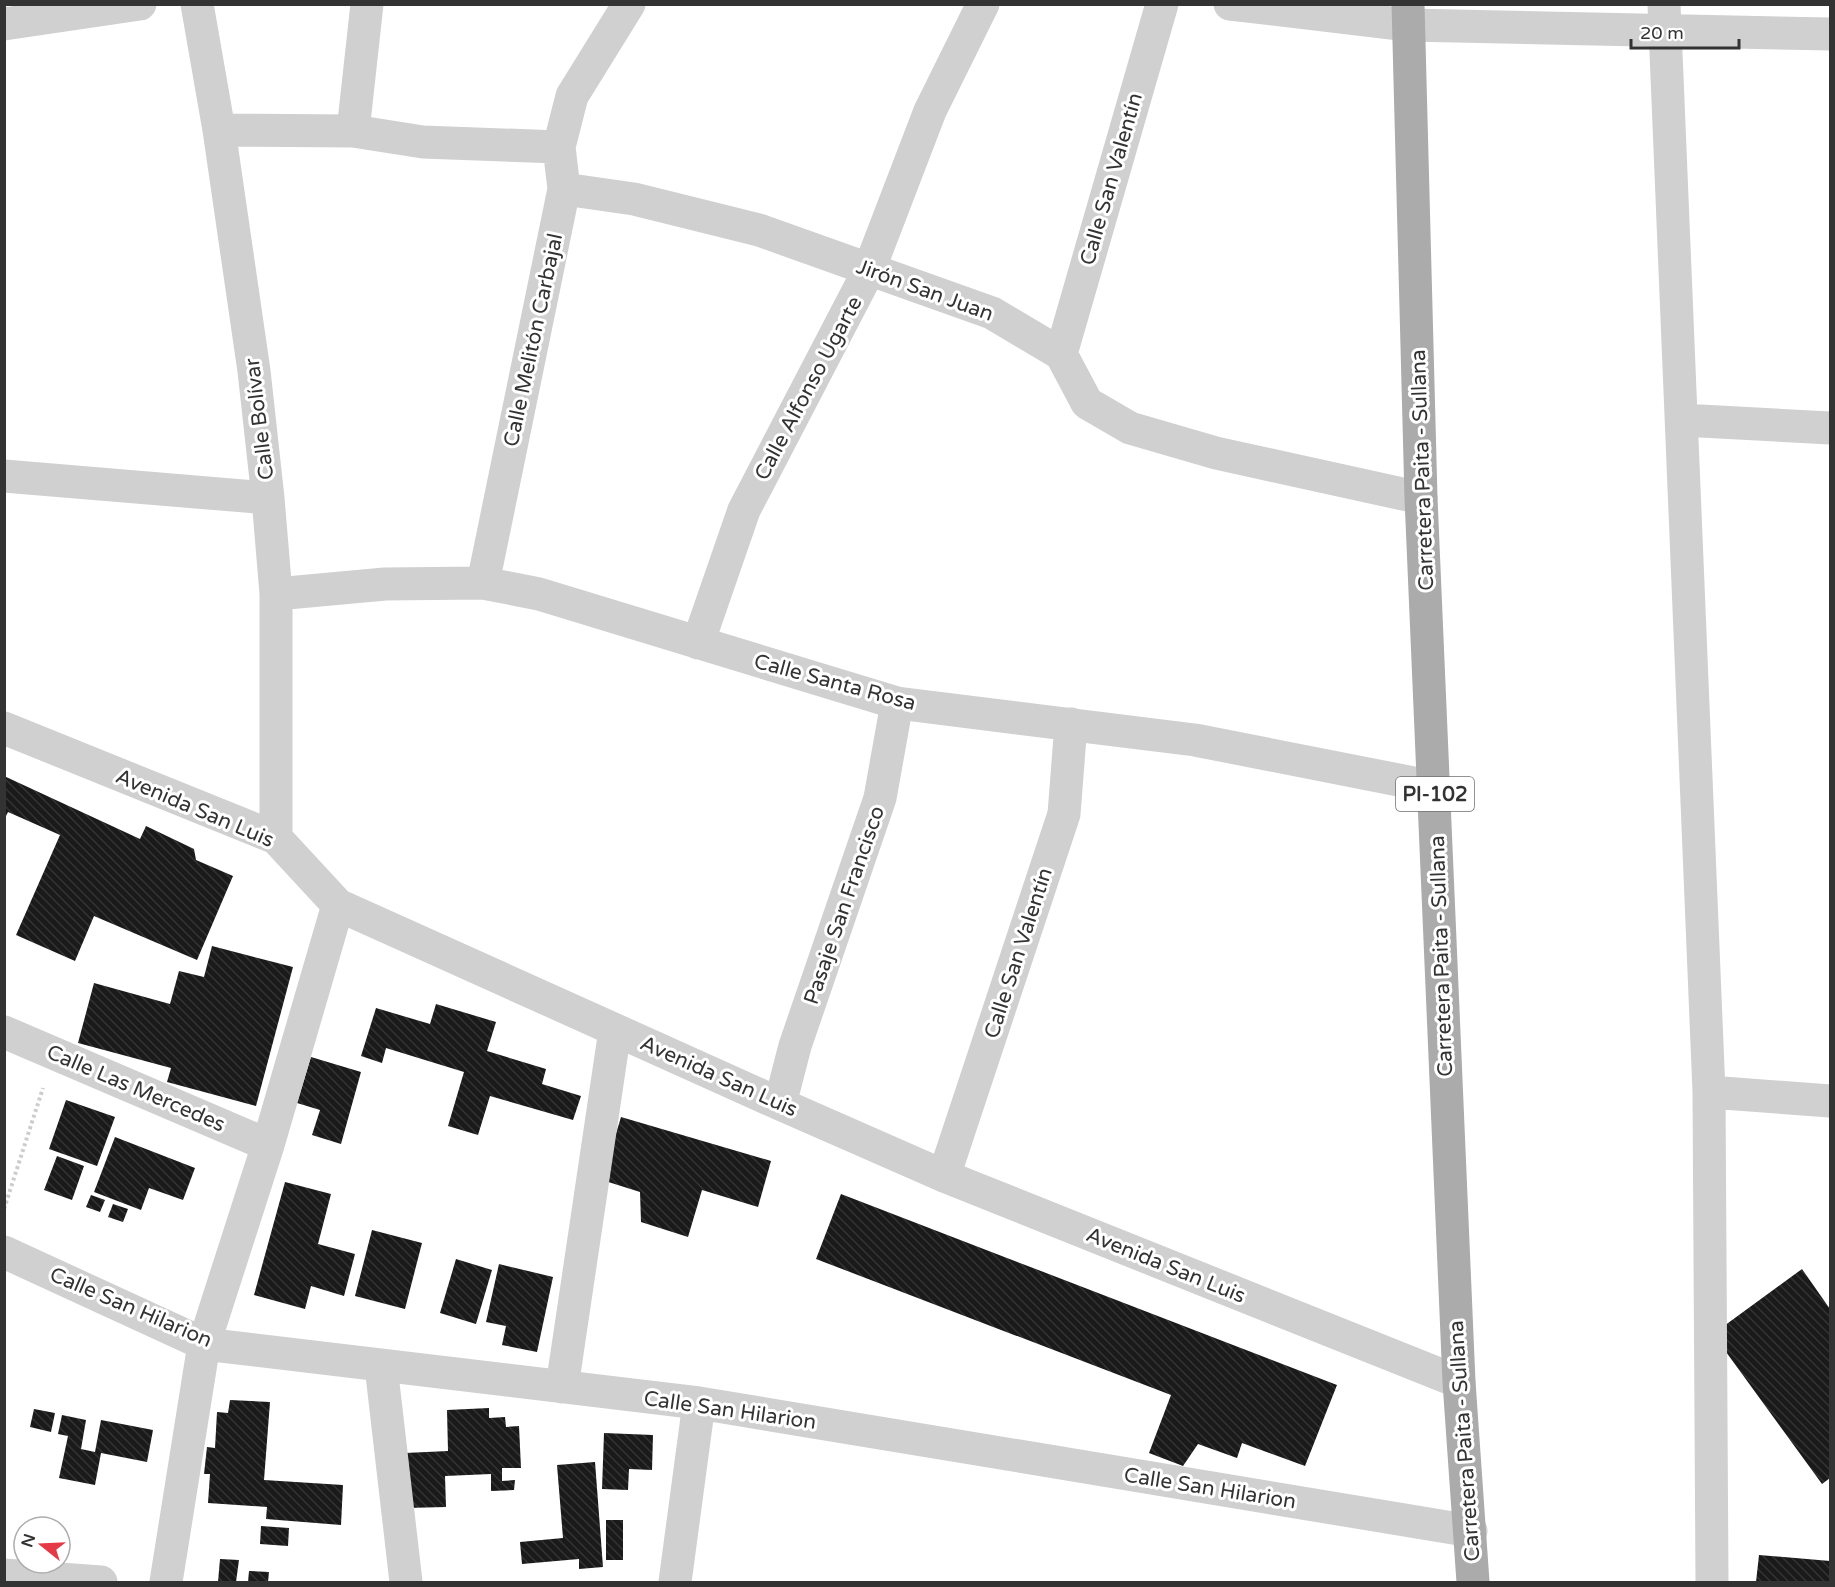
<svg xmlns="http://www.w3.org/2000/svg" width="1835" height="1587" viewBox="0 0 1835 1587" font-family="'Varela Round',sans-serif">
  <defs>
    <pattern id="building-back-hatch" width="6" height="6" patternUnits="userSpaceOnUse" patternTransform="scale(1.5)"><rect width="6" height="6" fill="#1a1a1a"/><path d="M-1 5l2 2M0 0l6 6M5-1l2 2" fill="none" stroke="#333"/></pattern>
  </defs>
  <rect width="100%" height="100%" fill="#fff"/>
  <path fill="url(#building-back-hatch)" d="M4 776 140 839 146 826 194 849 196 860 233 876 197 960 94 916 75 961 16 935 60 835 8 812 4 820Z
    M212 946 293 967 256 1106 167 1082 171 1068 78 1043 94 983 170 1004 179 971 204 977Z
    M436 1004 496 1022 487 1051 546 1069 542 1084 581 1096 573 1120 490 1096 478 1135 448 1126 464 1072 386 1048 382 1063 361 1056 376 1008 430 1024Z
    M311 1057 361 1072 341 1144 312 1135 320 1110 297 1103Z
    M66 1100 115 1117 97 1166 49 1149Z
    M621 1117 771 1161 758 1207 702 1190 688 1237 641 1222 640 1192 602 1180Z
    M115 1137 195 1168 183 1200 149 1188 141 1210 94 1192Z
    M57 1156 84 1166 72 1200 44 1190Z
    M285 1182 331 1194 318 1244 355 1254 344 1296 311 1286 305 1309 254 1295Z
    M841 1194 1337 1385 1305 1466 1242 1443 1237 1458 1198 1444 1183 1466 1149 1453 1171 1395 816 1259Z
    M91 1195 105 1200 100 1212 86 1207Z
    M113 1204 128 1209 123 1222 108 1217Z
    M372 1230 422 1243 405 1309 355 1296Z
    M456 1259 492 1270 476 1324 440 1313Z
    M499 1264 553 1277 537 1352 502 1345 506 1326 486 1322Z
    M1802 1269 1830 1309V1478L1822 1484 1713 1334Z
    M230 1400 270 1402 264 1480 343 1485 341 1525 266 1519 267 1507 208 1503 210 1474H204L207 1447 215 1448 217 1412 228 1413Z
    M489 1408V1418L505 1417 506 1427 519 1426 521 1468H502V1481L515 1480 514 1490 491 1491V1474L445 1476 446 1507 406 1508 405 1453 448 1451 447 1410Z
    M34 1409 55 1413 51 1432 30 1427Z
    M62 1415 86 1420 81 1449 95 1452 101 1420 153 1430 147 1462 101 1453 95 1485 59 1478 68 1436 58 1434Z
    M604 1433 653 1435 652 1470 629 1469 628 1490 602 1489Z
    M595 1462 603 1567 579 1569V1559L522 1564 520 1542 563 1538 557 1465Z
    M606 1520H623V1560H606Z
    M261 1526 289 1528 288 1546 260 1544Z
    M1759 1555 1830 1561V1582H1756Z
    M220 1559 239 1560 236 1582H218Z
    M249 1571 269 1572 268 1582H248Z"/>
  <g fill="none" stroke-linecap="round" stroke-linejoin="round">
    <path stroke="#cdcdcd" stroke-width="4" stroke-dasharray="3 3" stroke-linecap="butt" d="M4 1209 43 1088"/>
    <path stroke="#d0d0d0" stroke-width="33" d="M197 4 219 130 254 371 268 498 276 594V838
      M1230 4 1408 25 1830 34
      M1664 4 1709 1092 1712 1582
      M4 24 140 4
      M219 130 353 131 423 142 559 147
      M353 131 367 4
      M564 189 634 199 759 230 992 313 1061 354 1087 403 1130 428 1216 453 1421 498
      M1061 354 1162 4
      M1682 420 1830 428
      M4 476 268 498
      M483 583 564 189 559 147 572 96 629 4
      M276 594 385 584 483 583 539 594 897 703 1195 740 1434 787
      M698 643 744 510 869 270 930 111 983 4
      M4 728 276 838 338 905 780 1104 944 1176 1459 1382
      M4 1032 268 1145
      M1709 1092 1830 1101
      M780 1104 795 1046 880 798 897 703
      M944 1176 1064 814 1071 724
      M4 1252 204 1344 699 1403 1471 1531
      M381 1366 406 1582
      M562 1387 615 1030
      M4 1575 101 1582
      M166 1582 204 1344 268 1145 338 905
      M675 1582 699 1403"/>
    <path stroke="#ababab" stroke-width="33" d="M1408 4 1421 498 1459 1382 1473 1582"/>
  </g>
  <g text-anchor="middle" stroke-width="6" stroke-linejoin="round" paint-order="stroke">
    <rect fill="#fff" stroke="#707070" stroke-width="1.5" x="1396" y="777" width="78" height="34" rx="4.5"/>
    <g font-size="20" font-weight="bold" fill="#333">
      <text x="1435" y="801">PI-102</text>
    </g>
    <g font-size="21" fill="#333" stroke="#fff">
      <text transform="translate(1111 179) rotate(-74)" y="7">Calle San Valentín</text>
      <text transform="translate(925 290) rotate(20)" y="7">Jirón San Juan</text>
      <text transform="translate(533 340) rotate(-78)" y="7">Calle Melitón Carbajal</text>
      <text transform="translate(808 388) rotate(-62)" y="7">Calle Alfonso Ugarte</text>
      <text transform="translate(259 419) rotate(-97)" y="7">Calle Bolívar</text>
      <text transform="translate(1422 470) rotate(-92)" y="7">Carretera Paita - Sullana</text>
      <text transform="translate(835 682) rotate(15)" y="7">Calle Santa Rosa</text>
      <text transform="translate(195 808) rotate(23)" y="7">Avenida San Luis</text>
      <text transform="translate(844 905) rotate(-71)" y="7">Pasaje San Francisco</text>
      <text transform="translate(1018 953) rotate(-72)" y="7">Calle San Valentín</text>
      <text transform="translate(1441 956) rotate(-92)" y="7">Carretera Paita - Sullana</text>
      <text transform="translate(719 1076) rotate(24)" y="7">Avenida San Luis</text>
      <text transform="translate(136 1088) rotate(23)" y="7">Calle Las Mercedes</text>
      <text transform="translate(1166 1265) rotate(22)" y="7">Avenida San Luis</text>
      <text transform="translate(131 1307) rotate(23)" y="7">Calle San Hilarion</text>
      <text transform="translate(730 1410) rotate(8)" y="7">Calle San Hilarion</text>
      <text transform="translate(1464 1441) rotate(-94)" y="7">Carretera Paita - Sullana</text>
      <text transform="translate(1210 1488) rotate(9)" y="7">Calle San Hilarion</text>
    </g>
  </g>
  <rect width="1835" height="1587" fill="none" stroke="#333333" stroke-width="12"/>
  <g transform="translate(42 1545) rotate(288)"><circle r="28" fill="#ffffff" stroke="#adadad" stroke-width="1.5"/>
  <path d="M0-4.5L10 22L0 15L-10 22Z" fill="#e63946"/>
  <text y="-9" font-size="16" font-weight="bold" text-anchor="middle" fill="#333333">N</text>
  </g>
  <path d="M1631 39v9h108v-9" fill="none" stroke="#333333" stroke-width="3"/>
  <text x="1640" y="39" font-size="18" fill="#333333" stroke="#ffffff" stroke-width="4.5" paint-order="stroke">20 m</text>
</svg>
